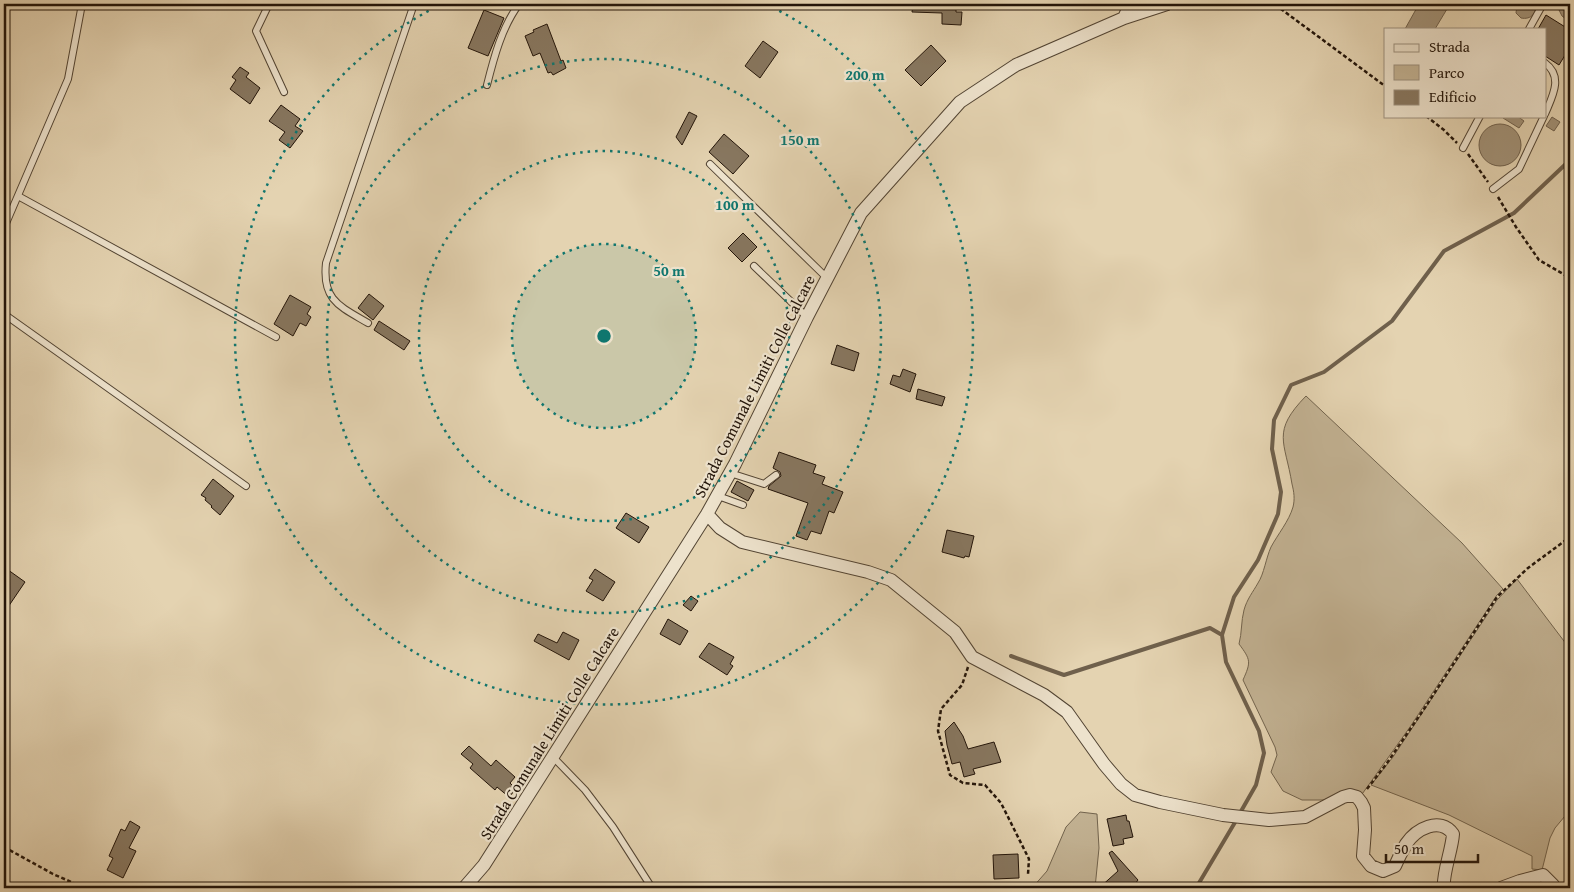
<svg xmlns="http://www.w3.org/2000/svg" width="1574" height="892" viewBox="0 0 1574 892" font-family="'Gentium Book Plus',serif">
  <rect width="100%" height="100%" fill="#e4d3b1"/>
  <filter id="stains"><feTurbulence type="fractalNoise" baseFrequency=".004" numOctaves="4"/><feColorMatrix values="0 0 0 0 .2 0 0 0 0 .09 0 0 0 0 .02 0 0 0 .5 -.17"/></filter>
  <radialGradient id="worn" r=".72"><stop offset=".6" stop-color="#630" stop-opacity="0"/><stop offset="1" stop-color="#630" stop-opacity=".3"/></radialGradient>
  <path fill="#c3b394" stroke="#72644e" d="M1306 396 1462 543 1503 589 1497 595 1410 727 1360 797 1346 792 1323 800H1302L1283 791 1271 772 1277 755 1275 747 1243 680C1251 662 1251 660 1239 644 1242 633 1241 621 1244 610 1247 599 1253 592 1258 583 1264 574 1266 558 1271 547 1278 534 1289 521 1293 507 1295 499 1294 492 1292 484 1285 441 1271 432 1306 396Z
    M1517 579 1570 649V810L1555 828 1550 838 1542 870 1532 869V856L1449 815 1371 785 1393 757 1497 600Z
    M1080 812 1097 814 1099 848 1095 888H1032L1047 871 1066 827Z"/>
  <path fill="#a29278" stroke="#6f604c" d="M1419 4H1450L1435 29H1405Z
    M1517 4H1534C1538 13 1531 20 1521 18L1516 13Z
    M1556 4H1570V22L1562 16Z
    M1504 116H1517L1524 121 1519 128 1503 118Z
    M1552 117 1560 122 1554 131 1546 126Z
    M1479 145a21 21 0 1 1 42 0a21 21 0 1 1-42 0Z"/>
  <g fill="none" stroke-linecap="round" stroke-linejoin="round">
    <path stroke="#6f604c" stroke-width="4" d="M1011 656 1064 675 1210 628 1222 635
      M1240 813 1256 785 1264 753 1259 731 1226 662 1222 635 1234 597 1258 560 1278 514 1281 492 1272 449 1274 420 1291 385 1324 372 1392 321 1444 251 1514 213 1570 160
      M1196 888 1237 819"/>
  </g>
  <path fill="#877760" stroke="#221409" d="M913 4H956V12H962L961 25 942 24V13L912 12Z
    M484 10 504 18 488 56 468 48Z
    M1546 15 1570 30V47L1559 65 1545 56V29H1538Z
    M547 24 561 61 563 60 566 68 553 75 551 72 548 73 540 53 533 56 525 36 534 32 533 30Z
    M763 41 778 52 760 78 745 66Z
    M931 45 946 61 921 86 905 70Z
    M240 67 249 73 246 77 260 88 250 104 230 89 236 80 232 77Z
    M281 105 300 119 295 126 303 131 290 148 279 140 285 132 269 121Z
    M689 112 697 116 682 145 676 137Z
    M724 134 749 156 733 174 709 152Z
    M743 233 757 247 742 262 728 248Z
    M369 294 384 306 373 320 358 308Z
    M290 295 311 307 307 314 311 317 306 326 300 323 293 336 274 324Z
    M379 321 410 341 404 350 374 330Z
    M837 345 859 353 854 371 831 364Z
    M903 369 916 374 910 392 890 384 893 375 900 377Z
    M918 389 945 397 942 406 916 399Z
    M779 452 816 465 813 473 825 477 822 484 843 492 834 513 829 511 821 534 811 531 807 540 796 536 808 503 768 489 769 486 781 476 780 472 773 468Z
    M213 479 234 496 220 515 211 507 212 506 205 500 206 498 201 495Z
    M737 481 754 490 748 501 731 492Z
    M626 513 649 527 639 543 616 528Z
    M947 530 974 536 969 557 965 556 964 558 942 552Z
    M4 567 25 582 4 613Z
    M595 569 615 582 603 601 586 591 593 580 589 578Z
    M691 596 698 601 691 611 683 605Z
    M668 619 688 631 680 645 660 634Z
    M563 632 579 640 569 660 534 641 538 634 557 643Z
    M709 643 734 657 730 664 733 666 727 675 699 657Z
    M954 722 963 736 968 749 994 742 1001 762 973 769 975 774 964 777 960 762 952 764 947 745 945 731Z
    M469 746 491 766 496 760 515 777 510 783 516 789 509 797 497 787 495 790 470 768 473 764 461 754Z
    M1126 815 1127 821H1129L1133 837 1123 839 1124 844 1113 846 1107 819Z
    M130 821 140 827 129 848 136 851 123 878 107 870 113 858 109 856 121 829 125 831Z
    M1112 851 1138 880 1132 888H1099L1118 871 1109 853Z
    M1018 854 1019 878 994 879 993 855Z"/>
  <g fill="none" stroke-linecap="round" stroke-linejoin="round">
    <g stroke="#524433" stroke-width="8">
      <path id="lane" d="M269 4 256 31 284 92
        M1529 29 1543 4
        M1545 63C1564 77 1552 97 1545 114
        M487 85C494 57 502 27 519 4
        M1463 148 1480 116
        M710 164 827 278
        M1493 189 1519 169 1544 116
        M18 196 276 337
        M4 228 68 79 82 4
        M754 266 807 317
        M4 314 246 486
        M368 323C339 306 322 300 326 263L414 4
        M730 473 764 484 776 475
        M718 496 743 505
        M553 757 585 790 613 827 652 888"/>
    </g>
    <g stroke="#524433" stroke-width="14">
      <path id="street" d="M1124 18 1130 4
        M707 514 720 528 742 542 868 572 891 580 955 632 972 657 1044 695 1067 712 1104 764 1121 784 1135 795 1160 802 1223 815 1269 820 1305 817 1343 797 1350 795 1357 797 1361 802 1364 808 1365 830 1363 856 1371 866 1383 871 1395 866C1398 859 1402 851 1406 844 1416 829 1440 816 1453 834 1452 850 1442 875 1444 888
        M464 888 484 865 707 514 735 464 807 317 861 213 960 102 1016 65 1124 18 1167 4
        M1501 888 1520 881 1543 875 1553 885 1554 888"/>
    </g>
    <path stroke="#221409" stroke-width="2.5" stroke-dasharray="4 2.5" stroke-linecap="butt" d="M1276 4 1281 9 1385 86
      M1426 116 1444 130 1457 143
      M1468 154 1488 182
      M1498 197 1516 227 1539 260 1570 278
      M968 667 962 685 941 709 938 731 950 775 963 783 985 785 1001 803 1029 859 1028 874
      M1367 789 1387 763 1424 709 1497 597 1528 568 1570 537
      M4 847 53 874 85 888"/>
    <use href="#lane" stroke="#ede2cc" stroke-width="6"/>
    <use href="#street" stroke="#ede2cc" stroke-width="12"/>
  </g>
  <circle cx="604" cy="336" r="92" fill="#0f766e" fill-opacity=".12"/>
  <g fill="none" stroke="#0f766e" stroke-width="2.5" stroke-dasharray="2.5 5">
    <circle cx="604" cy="336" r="92"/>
    <circle cx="604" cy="336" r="185"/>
    <circle cx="604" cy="336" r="277"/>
    <path d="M766 4A369 369 0 1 1 442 4"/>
  </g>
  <g text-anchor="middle" stroke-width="4.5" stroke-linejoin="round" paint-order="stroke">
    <g font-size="16" fill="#221409" stroke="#ede2cc">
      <text transform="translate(754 386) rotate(-63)" y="6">Strada Comunale Limiti Colle Calcare</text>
      <text transform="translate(549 733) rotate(-58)" y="6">Strada Comunale Limiti Colle Calcare</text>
    </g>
  </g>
  <circle cx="604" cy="336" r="8" fill="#0f766e" stroke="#ede2cc" stroke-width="2.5"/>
  <g font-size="15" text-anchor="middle" font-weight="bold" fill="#0f766e" stroke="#ede2cc" stroke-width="4.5" stroke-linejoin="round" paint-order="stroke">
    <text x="865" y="80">200 m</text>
    <text x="800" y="145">150 m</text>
    <text x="735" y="210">100 m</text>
    <text x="669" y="276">50 m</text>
  </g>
  <rect width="1574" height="892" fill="none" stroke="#e4d3b1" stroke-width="20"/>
  <rect x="5" y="5" width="1564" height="882" fill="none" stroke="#221409" stroke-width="2.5"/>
  <rect x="10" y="10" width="1554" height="872" fill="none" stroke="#221409"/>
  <rect x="1384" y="28" width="162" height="90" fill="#ede2cc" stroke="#9c907e"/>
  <rect x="1394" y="44" width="25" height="8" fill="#ede2cc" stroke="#9c907e"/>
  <text x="1429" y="52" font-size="15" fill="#221409">Strada</text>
  <rect x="1394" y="65" width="25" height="15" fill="#c3b394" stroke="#9c907e"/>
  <text x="1429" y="78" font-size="15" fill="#221409">Parco</text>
  <rect x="1394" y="90" width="25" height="15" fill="#877760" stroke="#9c907e"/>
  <text x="1429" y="102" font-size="15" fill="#221409">Edificio</text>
  <path d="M1386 854v8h92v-8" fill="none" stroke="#221409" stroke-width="2.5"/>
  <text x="1394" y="854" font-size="15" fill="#221409" stroke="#ede2cc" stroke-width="4" paint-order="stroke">50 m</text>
  <rect width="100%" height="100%" filter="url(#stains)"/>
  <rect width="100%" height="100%" fill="url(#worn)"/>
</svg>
